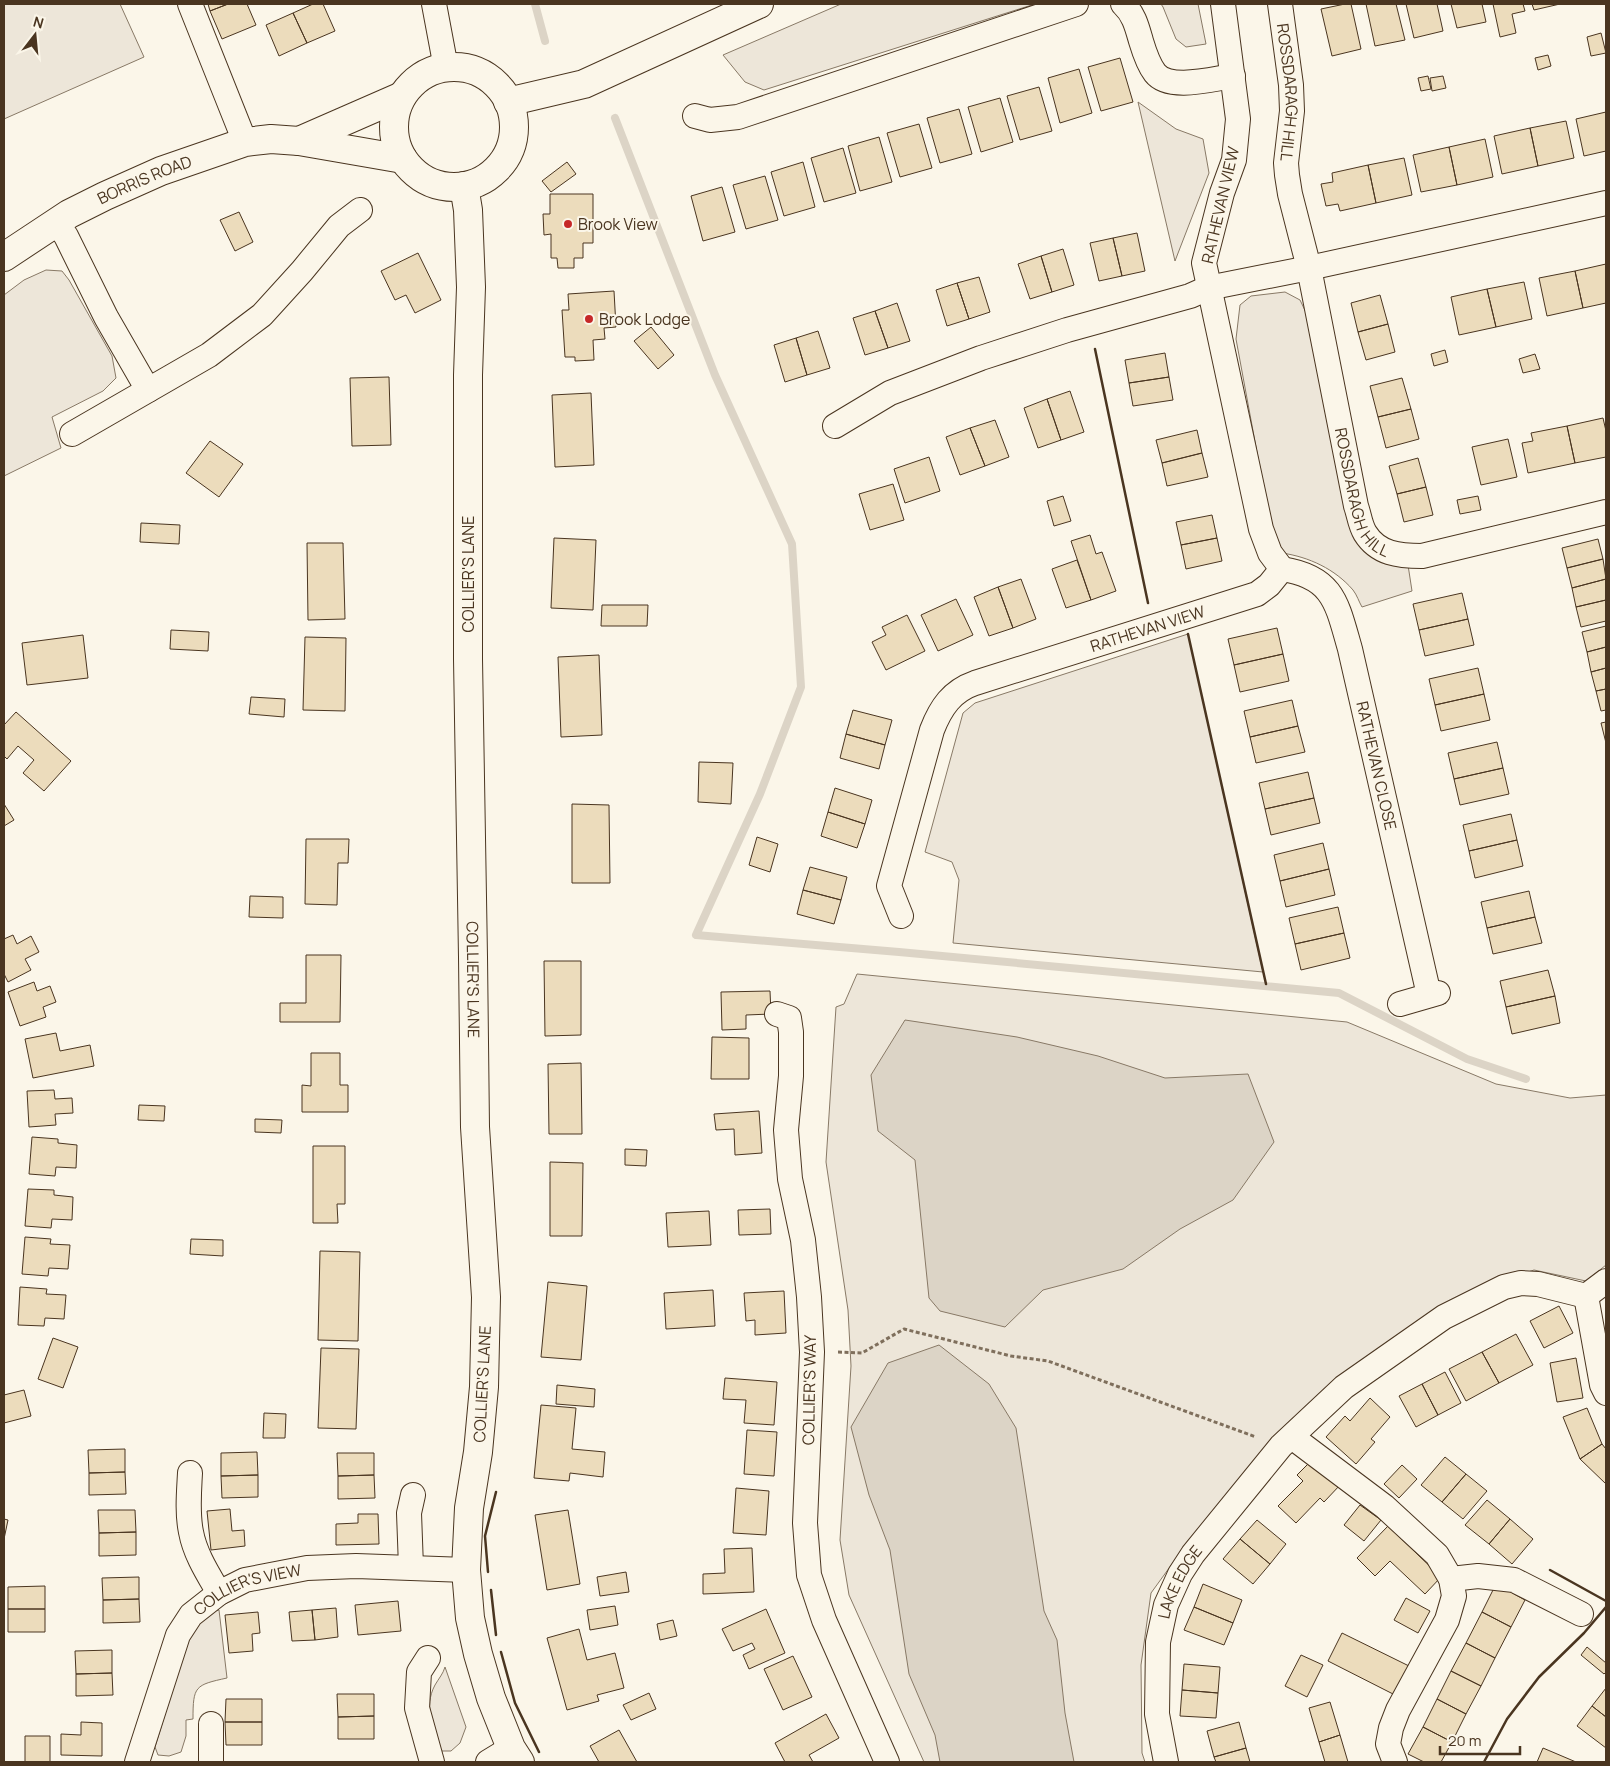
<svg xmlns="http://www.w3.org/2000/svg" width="1610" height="1766" viewBox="0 0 1610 1766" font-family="Manrope,sans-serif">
  <rect width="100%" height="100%" fill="#fbf6e9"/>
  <path fill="#ede6d9" stroke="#887966" d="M4 4H120L144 57 4 119Z
    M841 4H1035L764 90 745 82 723 55Z
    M1161 4H1198L1206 44 1186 47 1176 39 1163 7Z
    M1138 102 1176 129 1203 139 1209 173 1175 261Z
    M46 270 62 271 69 280 112 356 116 378 103 391 52 417 61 448 4 476V295L24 280Z
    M1285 292 1300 300 1313 327 1352 524 1408 565 1412 591 1362 607C1359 602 1357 595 1353 590 1335 569 1309 557 1282 553L1271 528 1236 339 1240 305 1251 296Z
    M1188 634 1263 972 953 943 959 880 952 862 925 852 963 713 975 703Z
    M857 974 1347 1022 1496 1084 1570 1098 1606 1095V1265L1586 1281 1534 1270 1471 1291 1347 1375 1188 1542 1151 1593 1141 1665 1142 1753 1145 1762H924L849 1595 840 1540 851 1366 848 1310 826 1162 836 1007 844 1004Z
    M219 1610 227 1678C195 1685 193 1686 193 1719L186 1720V1736L181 1752 169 1756 158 1755 155 1747 187 1642 199 1622 209 1612Z
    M445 1667 466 1727 460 1743 451 1751H441C434 1729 423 1707 435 1685 439 1678 443 1674 445 1667Z"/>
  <path fill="#dcd4c6" stroke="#887966" d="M905 1020 1017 1037 1098 1056 1165 1078 1248 1074 1274 1142 1233 1200 1180 1229 1123 1269 1043 1290 1005 1327 940 1311 929 1298 915 1160 878 1131 871 1075Z
    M939 1345 989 1384 1016 1428 1044 1611 1057 1640 1065 1713 1074 1762H940L935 1735 909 1674 890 1550 869 1495 851 1427 888 1363Z"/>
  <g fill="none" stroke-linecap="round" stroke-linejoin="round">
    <path stroke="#dcd4c6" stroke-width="8" d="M535 4 545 41
      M615 118 715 375 792 544 801 687 760 794 696 935 899 952 1339 993 1467 1059 1526 1079"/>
  </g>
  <path fill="#ecdcbc" stroke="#4a3520" d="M208 4H228L210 11Z
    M228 4H247L256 25 222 39 210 11Z
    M313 4H323L335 31 307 43 293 13Z
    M1345 4H1351L1361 49 1332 56 1321 9Z
    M1366 4H1396L1405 40 1375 46Z
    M1406 4H1437L1443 31 1414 38Z
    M1451 4H1482L1486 22 1457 28Z
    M1493 4H1523L1525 11 1512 14 1516 33 1500 37Z
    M1532 4H1560L1534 10Z
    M293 13 307 43 279 56 266 25Z
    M1601 33 1606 53 1591 56 1587 37Z
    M1548 55 1551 66 1538 70 1535 58Z
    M1120 58 1133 102 1101 111 1088 67Z
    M1079 69 1092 113 1060 123 1048 78Z
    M1428 76 1431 89 1421 91 1418 78Z
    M1443 76 1446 88 1432 91 1430 78Z
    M1039 87 1052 131 1020 140 1007 96Z
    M1000 98 1013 142 981 152 968 107Z
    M959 109 972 154 940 163 927 118Z
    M1606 112V151L1584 156 1576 119Z
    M1566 121 1574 158 1538 166 1530 128Z
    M919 124 932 168 900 177 887 133Z
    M1530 128 1538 166 1502 174 1494 136Z
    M879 137 892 182 860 191 848 146Z
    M1485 139 1493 177 1457 185 1449 147Z
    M1449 147 1457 185 1421 192 1413 155Z
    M843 148 856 193 824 202 811 158Z
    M1404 158 1412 195 1376 203 1368 165Z
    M567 162 576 174 551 192 542 181Z
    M803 162 815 207 784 216 771 172Z
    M1368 165 1376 203 1340 211 1338 204 1326 206 1321 184 1333 182 1332 173Z
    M765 176 778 220 746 229 733 185Z
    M722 187 735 232 703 241 691 196Z
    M550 194H593V243H583V258H574V268H558L557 258H551V234L544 235 543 214H550Z
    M239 212 253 242 235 251 220 220Z
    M1137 233 1145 271 1122 276 1113 238Z
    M1113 238 1122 276 1099 281 1090 243Z
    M1063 249 1074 285 1052 292 1041 256Z
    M418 253 441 300 415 313 406 295 395 300 381 271Z
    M1041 256 1052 292 1030 299 1018 264Z
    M1606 264V303L1583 308 1575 271Z
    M1575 271 1583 308 1547 316 1539 278Z
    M979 277 990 312 969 319 957 283Z
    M1524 282 1532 319 1496 327 1487 289Z
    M957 283 969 319 947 326 936 290Z
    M1487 289 1496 327 1459 335 1451 297Z
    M614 291 616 327 604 328 605 339 593 340 594 360 575 361V357H565L562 310H569L568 294Z
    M1380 295 1388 324 1358 332 1351 303Z
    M897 303 910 341 888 348 875 311Z
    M875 311 888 348 865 355 853 318Z
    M1388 324 1395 352 1366 360 1358 332Z
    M651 327 674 355 658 369 634 341Z
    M818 331 830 368 807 375 796 338Z
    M796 338 807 375 785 382 774 345Z
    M1445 350 1448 362 1434 366 1431 354Z
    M1165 353 1169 377 1129 383 1125 360Z
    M1535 354 1540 369 1523 373 1519 359Z
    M389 377 391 445 352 446 350 378Z
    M1169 377 1173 400 1133 406 1129 383Z
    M1402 378 1411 409 1378 417 1370 386Z
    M1070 391 1084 432 1061 440 1047 399Z
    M591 393 594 465 555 467 552 395Z
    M1047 399 1061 440 1038 448 1024 408Z
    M1411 409 1419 439 1386 448 1378 417Z
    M1603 418 1606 431V457L1575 463 1567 426Z
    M995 420 1009 457 985 466 970 428Z
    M1567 426 1575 463 1528 473 1522 443 1533 441 1531 433Z
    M970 428 985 466 960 475 946 437Z
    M1197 430 1202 453 1162 463 1156 440Z
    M1508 439 1517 477 1481 485 1472 447Z
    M210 441 243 464 219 497 186 473Z
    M1202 453 1208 477 1167 486 1162 463Z
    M929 457 940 491 905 503 894 469Z
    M1418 458 1426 487 1397 494 1389 466Z
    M893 484 904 520 870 530 859 494Z
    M1426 487 1433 515 1404 522 1397 494Z
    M1063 496 1071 521 1054 526 1047 501Z
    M1478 496 1481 510 1460 514 1457 500Z
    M1212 515 1217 538 1181 545 1176 522Z
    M141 523 180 525 179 544 140 542Z
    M1090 535 1096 554 1102 552 1116 591 1091 600 1071 541Z
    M554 538 596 540 593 610 551 608Z
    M1217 538 1222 561 1186 569 1181 545Z
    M1598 539 1603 559 1567 568 1562 548Z
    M307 543H343L345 619 308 620Z
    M1603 559 1606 579 1572 588 1567 568Z
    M1077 560 1091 600 1066 608 1052 569Z
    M1021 579 1036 619 1013 628 998 587Z
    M1606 579V600L1576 607 1572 588Z
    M998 587 1013 628 989 636 974 597Z
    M1462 593 1468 619 1419 630 1413 604Z
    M956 599 973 635 938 651 921 615Z
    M1606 600V621L1581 627 1576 607Z
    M602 605H648L647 626H601Z
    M907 615 925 651 886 670 872 642 886 635 882 627Z
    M1468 619 1474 645 1425 656 1419 630Z
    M1606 626V647L1587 652 1582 632Z
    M1277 628 1283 654 1234 665 1228 639Z
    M171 630 209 632 208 651 170 649Z
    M83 635 88 678 27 685 22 643Z
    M305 637 346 638 345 711 303 710Z
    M1606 647V668L1591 672 1587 652Z
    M1283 654 1289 681 1240 692 1234 665Z
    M599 655 602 735 561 737 558 657Z
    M1478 668 1484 694 1435 705 1429 679Z
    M1606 668V689L1596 691 1591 672Z
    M1606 689V710L1601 711 1596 691Z
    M1484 694 1490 720 1441 731 1435 705Z
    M251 697 285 699 284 717 249 714Z
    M1292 700 1298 726 1250 737 1244 711Z
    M853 710 892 720 885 745 846 734Z
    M16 712 71 761 44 791 23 773 34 760 18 746 7 759 4 756V725Z
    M1606 722V743L1601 723Z
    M1298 726 1305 752 1256 763 1250 737Z
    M846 734 885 745 879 769 840 758Z
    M1497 742 1503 768 1454 779 1448 753Z
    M699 762 733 763 731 804 698 802Z
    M1503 768 1509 794 1460 805 1454 779Z
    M1308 772 1314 798 1265 809 1259 783Z
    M835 788 872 800 865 824 828 812Z
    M1314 798 1320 823 1271 835 1265 809Z
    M4 804 14 820 4 826Z
    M572 804 609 805 610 883H572Z
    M828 812 865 824 857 848 821 836Z
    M1511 814 1517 840 1469 851 1463 825Z
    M757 837 778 844 770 872 749 865Z
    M306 839H349L348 863H338L337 905 305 904Z
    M1517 840 1523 866 1475 878 1469 851Z
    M1323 843 1329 869 1280 881 1274 855Z
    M810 867 847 877 841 900 803 890Z
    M1329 869 1335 895 1286 907 1280 881Z
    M803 890 841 900 834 924 797 914Z
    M1529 891 1535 917 1487 928 1481 902Z
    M250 896 283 897V918L249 917Z
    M1338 907 1344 933 1295 944 1289 918Z
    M1535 917 1542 943 1493 954 1487 928Z
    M1344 933 1350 958 1301 970 1295 944Z
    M13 935 17 944 31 936 39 952 25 959 31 970 8 982 4 974V939Z
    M306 955H341L340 1022H280V1003H306Z
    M544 961H581V1035L545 1036Z
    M1548 970 1555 996 1506 1007 1500 981Z
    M34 982 37 991 50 986 56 1002 43 1007 46 1017 20 1026 8 992Z
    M770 991 771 1014 746 1015V1029L722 1030 721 992Z
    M1555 996 1560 1023 1512 1034 1506 1007Z
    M56 1033 60 1051 90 1045 94 1066 33 1078 25 1039Z
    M712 1037 749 1038V1079H711Z
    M311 1053H340V1085H348V1112H302V1085L311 1086Z
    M581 1063 582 1134H549L548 1064Z
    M54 1090 55 1099 72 1098 73 1113 55 1114 56 1125 29 1127 27 1091Z
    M139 1105 165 1106 164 1121 138 1120Z
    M759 1111 762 1153 735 1155 734 1129 716 1130 714 1114Z
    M255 1119 282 1120 281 1133 255 1132Z
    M32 1137 58 1139V1143L77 1145 76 1168 56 1167 55 1176 29 1174Z
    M313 1146H345V1204H337L338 1223H313Z
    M625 1149 647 1150 646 1166 625 1165Z
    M550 1162 583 1163 582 1236H550Z
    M28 1189 54 1190V1195L73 1197 72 1220 52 1219 51 1228 25 1226Z
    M770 1209 771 1234 739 1235 738 1210Z
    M709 1211 711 1245 668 1247 666 1213Z
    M25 1237 51 1239 50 1244 70 1245 68 1269 49 1268 48 1276 22 1274Z
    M191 1239 223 1240V1256L190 1254Z
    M320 1251 360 1252 358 1341 318 1340Z
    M548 1282 587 1286 581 1360 541 1357Z
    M20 1287 47 1289 46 1294 66 1295 64 1319 45 1318 44 1326 18 1325Z
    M713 1290 715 1326 666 1329 664 1293Z
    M784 1291 786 1333 755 1335V1320L746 1321 744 1293Z
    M1559 1306 1573 1333 1544 1348 1530 1321Z
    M1516 1334 1533 1365 1499 1383 1482 1352Z
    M53 1338 78 1347 63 1388 38 1379Z
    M321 1348 359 1349 356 1429 318 1428Z
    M1482 1352 1499 1383 1466 1401 1449 1369Z
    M1576 1358 1583 1398 1557 1402 1550 1363Z
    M1445 1372 1461 1403 1438 1415 1422 1384Z
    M725 1378 777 1382 774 1425 744 1423 746 1400 723 1399Z
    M1422 1384 1438 1415 1416 1427 1399 1396Z
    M557 1385 595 1389 594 1407 556 1404Z
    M24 1390 31 1416 4 1423V1395Z
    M1370 1398 1390 1417 1371 1439 1375 1442 1356 1464 1326 1437 1345 1416 1350 1421Z
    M541 1405 576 1408 572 1449 605 1452 603 1477 570 1473 569 1481 534 1478Z
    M1587 1408 1602 1444 1580 1459 1563 1417Z
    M264 1413 286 1414 285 1438H263Z
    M747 1430 777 1432 774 1476 744 1474Z
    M1602 1444 1606 1449V1484L1580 1459Z
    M125 1449V1472L89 1473 88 1450Z
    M257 1452 258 1475 221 1476V1453Z
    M337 1453H374V1475L338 1476Z
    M1445 1457 1466 1474 1442 1502 1421 1485Z
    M1314 1458 1341 1484 1324 1502 1320 1498 1296 1523 1278 1506 1303 1481 1297 1475Z
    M1402 1465 1417 1479 1399 1498 1384 1484Z
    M125 1472 126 1494 89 1495V1473Z
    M1466 1474 1487 1491 1463 1519 1442 1502Z
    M258 1475V1497L222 1498 221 1476Z
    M374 1475 375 1498 338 1499V1476Z
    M736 1488 769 1491 766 1535 733 1533Z
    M1487 1500 1510 1519 1489 1544 1465 1525Z
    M1360 1505 1381 1520 1364 1541 1344 1525Z
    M230 1509 232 1531 244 1530 245 1546 211 1550 207 1511Z
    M98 1510H135L136 1532 99 1533Z
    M568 1510 580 1584 547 1590 535 1515Z
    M358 1514H378L379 1544 336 1545V1524L358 1523Z
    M4 1519 8 1520 4 1539Z
    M1510 1519 1533 1539 1512 1564 1489 1544Z
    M1257 1520 1286 1544 1270 1564 1240 1539Z
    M1388 1526 1441 1577 1425 1594 1390 1561 1375 1576 1357 1558Z
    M136 1532V1555L99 1556V1533Z
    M1240 1539 1270 1564 1253 1584 1223 1559Z
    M752 1548 754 1592 703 1594V1574L725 1573 724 1549Z
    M626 1572 629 1592 600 1596 597 1577Z
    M139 1577V1599L103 1600 102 1578Z
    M1203 1584 1242 1600 1233 1623 1194 1607Z
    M1496 1584 1525 1600 1511 1627 1482 1612Z
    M45 1586V1609H8V1587Z
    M1406 1598 1430 1611 1418 1633 1394 1620Z
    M139 1599 140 1622 103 1623V1600Z
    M398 1601 401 1631 358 1635 355 1605Z
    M615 1606 618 1625 590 1630 587 1610Z
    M1194 1607 1233 1623 1224 1645 1184 1630Z
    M336 1608 338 1637 315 1640 312 1610Z
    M8 1609H45V1632H8Z
    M766 1609 785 1653 749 1669 743 1655 755 1649 752 1643 733 1651 722 1629Z
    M312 1610 315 1640 292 1641 289 1612Z
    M258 1612 260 1633 252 1634 253 1651 229 1653 225 1615Z
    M1482 1612 1511 1627 1495 1658 1466 1643Z
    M673 1620 677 1636 660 1640 657 1624Z
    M579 1629 587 1660 615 1653 624 1688 597 1695 599 1701 567 1710 547 1638Z
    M1342 1633 1409 1666 1395 1695 1328 1661Z
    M1466 1643 1495 1658 1481 1686 1451 1671Z
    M1587 1647 1606 1663V1672L1604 1674 1581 1655Z
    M112 1650V1673L76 1674 75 1651Z
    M1301 1655 1323 1665 1307 1697 1285 1686Z
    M793 1656 812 1697 783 1710 764 1669Z
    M1184 1664 1220 1667 1218 1693 1182 1690Z
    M1451 1671 1481 1686 1466 1714 1437 1699Z
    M112 1673 113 1695 76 1696V1674Z
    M1606 1688V1717L1592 1706Z
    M1182 1690 1218 1693 1216 1718 1180 1716Z
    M649 1693 656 1709 631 1720 623 1705Z
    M337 1694H374V1716L338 1717Z
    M226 1699H262V1722H225Z
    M1437 1699 1466 1714 1452 1742 1423 1727Z
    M1330 1702 1340 1735 1319 1742 1309 1708Z
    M1592 1706 1606 1717V1748L1577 1726Z
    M826 1714 839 1738 809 1755 813 1762H785L775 1743Z
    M374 1716V1739H338V1717Z
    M81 1722 102 1723V1756L61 1755V1734L81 1735Z
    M225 1722H262V1745H226Z
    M1239 1722 1246 1748 1214 1757 1207 1731Z
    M1423 1727 1452 1742 1441 1762H1424L1408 1754Z
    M619 1730 637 1762H599L590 1746Z
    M1340 1735 1348 1762H1325L1319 1742Z
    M25 1736H50V1762H25Z
    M1246 1748 1250 1762H1216L1214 1757Z
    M1543 1748 1576 1762H1537Z"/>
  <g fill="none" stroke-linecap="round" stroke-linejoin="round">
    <g stroke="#4a3520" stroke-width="26">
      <g id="street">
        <path d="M190 4 245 142"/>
        <path d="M434 4 446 68"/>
        <path d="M1123 4C1134 14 1137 27 1141 41 1144 51 1148 64 1155 73 1169 91 1212 79 1233 76"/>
        <path d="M1223 4 1238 119 1234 160 1222 193 1204 263 1261 529 1270 553 1282 569"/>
        <path id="s1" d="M1280 4 1291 85 1292 111 1286 163 1287 175 1290 194 1309 268 1356 506C1359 514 1360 525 1365 533 1378 554 1399 556 1422 556L1606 512"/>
        <path d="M695 116 710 120 738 117 1076 4"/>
        <path d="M56 222 66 236 106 317 148 390"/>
        <path d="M835 426 890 393 981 358 1067 330 1190 296 1208 288 1309 268 1606 203"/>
        <path d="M72 434 209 355 262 315 302 271 339 226 360 210"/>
        <path id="s2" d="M1282 569C1334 577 1337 604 1350 649L1429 995"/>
        <path id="s3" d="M901 916 889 886 932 730C941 707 952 691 975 683L1257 594 1269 585 1282 569"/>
        <path d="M1400 1004 1438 993"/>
        <path d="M777 1014 789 1018 791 1032V1076L786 1130 790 1179 803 1240 809 1297 812 1352 805 1523 809 1575 824 1620 887 1762"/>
        <path d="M1586 1296 1602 1385 1606 1393"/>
        <path d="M1292 1437 1385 1507 1437 1555 1451 1579 1454 1596 1447 1620 1398 1710 1391 1728 1388 1744 1395 1762"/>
        <path d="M190 1473C189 1492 187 1513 191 1532 195 1554 208 1574 219 1593"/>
        <path d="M411 1567 409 1513 413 1495"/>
        <path d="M1451 1579 1478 1576 1514 1580 1581 1614"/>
        <path d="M428 1658 419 1672 417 1708 432 1762"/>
        <path d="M211 1724V1762"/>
        <path id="s4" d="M137 1762 178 1635 191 1615 219 1593 245 1580 307 1568 356 1566 466 1570"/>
        <path d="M488 1762 511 1748"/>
        <path id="s5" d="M1166 1762 1157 1714 1158 1642 1166 1605 1180 1574 1193 1554 1281 1446 1344 1387 1444 1317 1504 1287 1521 1283 1538 1284 1586 1296 1606 1281"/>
      </g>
    </g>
    <g stroke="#4a3520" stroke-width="30">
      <g id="secondary">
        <circle cx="454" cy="127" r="60"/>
        <path d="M508 102 584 84 759 4"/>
        <path d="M299 141 402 96"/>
        <path id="s6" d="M464 186 468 210 471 287 468 375V659L473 957 475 1127 486 1297 484 1387 478 1452 469 1508 466 1570 470 1618 478 1654 491 1698 511 1748 520 1762"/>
        <path id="s7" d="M4 257 69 214 105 196 161 171 245 142 271 139 299 141 403 159"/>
      </g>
    </g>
    <path stroke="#7f6f5c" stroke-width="3" stroke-dasharray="4 2.5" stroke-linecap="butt" d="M838 1352 862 1353 904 1329 1011 1356 1048 1361 1256 1437"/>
    <use href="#street" stroke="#fbf6e9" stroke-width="24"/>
    <use href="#secondary" stroke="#fbf6e9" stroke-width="28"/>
    <path stroke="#4a3520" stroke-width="2.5" d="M1095 349 1148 603
      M1188 634 1266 984
      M1550 1570 1606 1601
      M488 1572 485 1536 496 1492
      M491 1590 496 1635
      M501 1652 515 1703 539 1752
      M1484 1762 1507 1719 1539 1677 1584 1633 1606 1607"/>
  </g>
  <g fill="#c62828" stroke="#fbf6e9" stroke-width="2">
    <circle cx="568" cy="224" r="5"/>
    <circle cx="589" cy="319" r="5"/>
  </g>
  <g text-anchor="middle" stroke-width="4" stroke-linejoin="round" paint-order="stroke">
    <g font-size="16" fill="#4a3520" stroke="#fbf6e9">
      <text dy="6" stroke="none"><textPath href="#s1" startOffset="89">ROSSDARAGH HILL</textPath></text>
      <text dy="6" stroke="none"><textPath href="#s7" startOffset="161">BORRIS ROAD</textPath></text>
      <text transform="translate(1220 205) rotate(-77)" y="6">RATHEVAN VIEW</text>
      <text dy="6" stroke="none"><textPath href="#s1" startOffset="500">ROSSDARAGH HILL</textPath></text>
      <text transform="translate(468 574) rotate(-90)" y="6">COLLIER'S LANE</text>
      <text dy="6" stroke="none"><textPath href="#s3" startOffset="441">RATHEVAN VIEW</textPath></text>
      <text dy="6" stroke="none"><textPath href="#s2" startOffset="234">RATHEVAN CLOSE</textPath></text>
      <text dy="6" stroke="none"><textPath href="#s6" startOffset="794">COLLIER'S LANE</textPath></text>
      <text transform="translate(482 1384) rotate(-87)" y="6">COLLIER'S LANE</text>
      <text transform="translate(809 1390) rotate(-89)" y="6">COLLIER'S WAY</text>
      <text dy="6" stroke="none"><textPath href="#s5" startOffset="185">LAKE EDGE</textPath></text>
      <text dy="6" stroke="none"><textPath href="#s4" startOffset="221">COLLIER'S VIEW</textPath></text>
    </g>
    <g font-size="16" fill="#4a3520" stroke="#fbf6e9" text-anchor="start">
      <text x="578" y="230">Brook View</text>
      <text x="599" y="325">Brook Lodge</text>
    </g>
  </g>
  <rect width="1610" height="1766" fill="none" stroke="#4a3520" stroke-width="10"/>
  <g transform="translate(35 35) rotate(16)" stroke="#fbf6e9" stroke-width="4" paint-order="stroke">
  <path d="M0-4L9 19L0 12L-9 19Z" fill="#4a3520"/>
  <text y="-8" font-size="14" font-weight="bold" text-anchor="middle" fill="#4a3520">N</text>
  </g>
  <path d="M1440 1746v8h80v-8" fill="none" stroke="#4a3520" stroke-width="2.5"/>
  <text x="1448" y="1746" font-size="15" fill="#4a3520" stroke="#fbf6e9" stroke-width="4" paint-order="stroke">20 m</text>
</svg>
